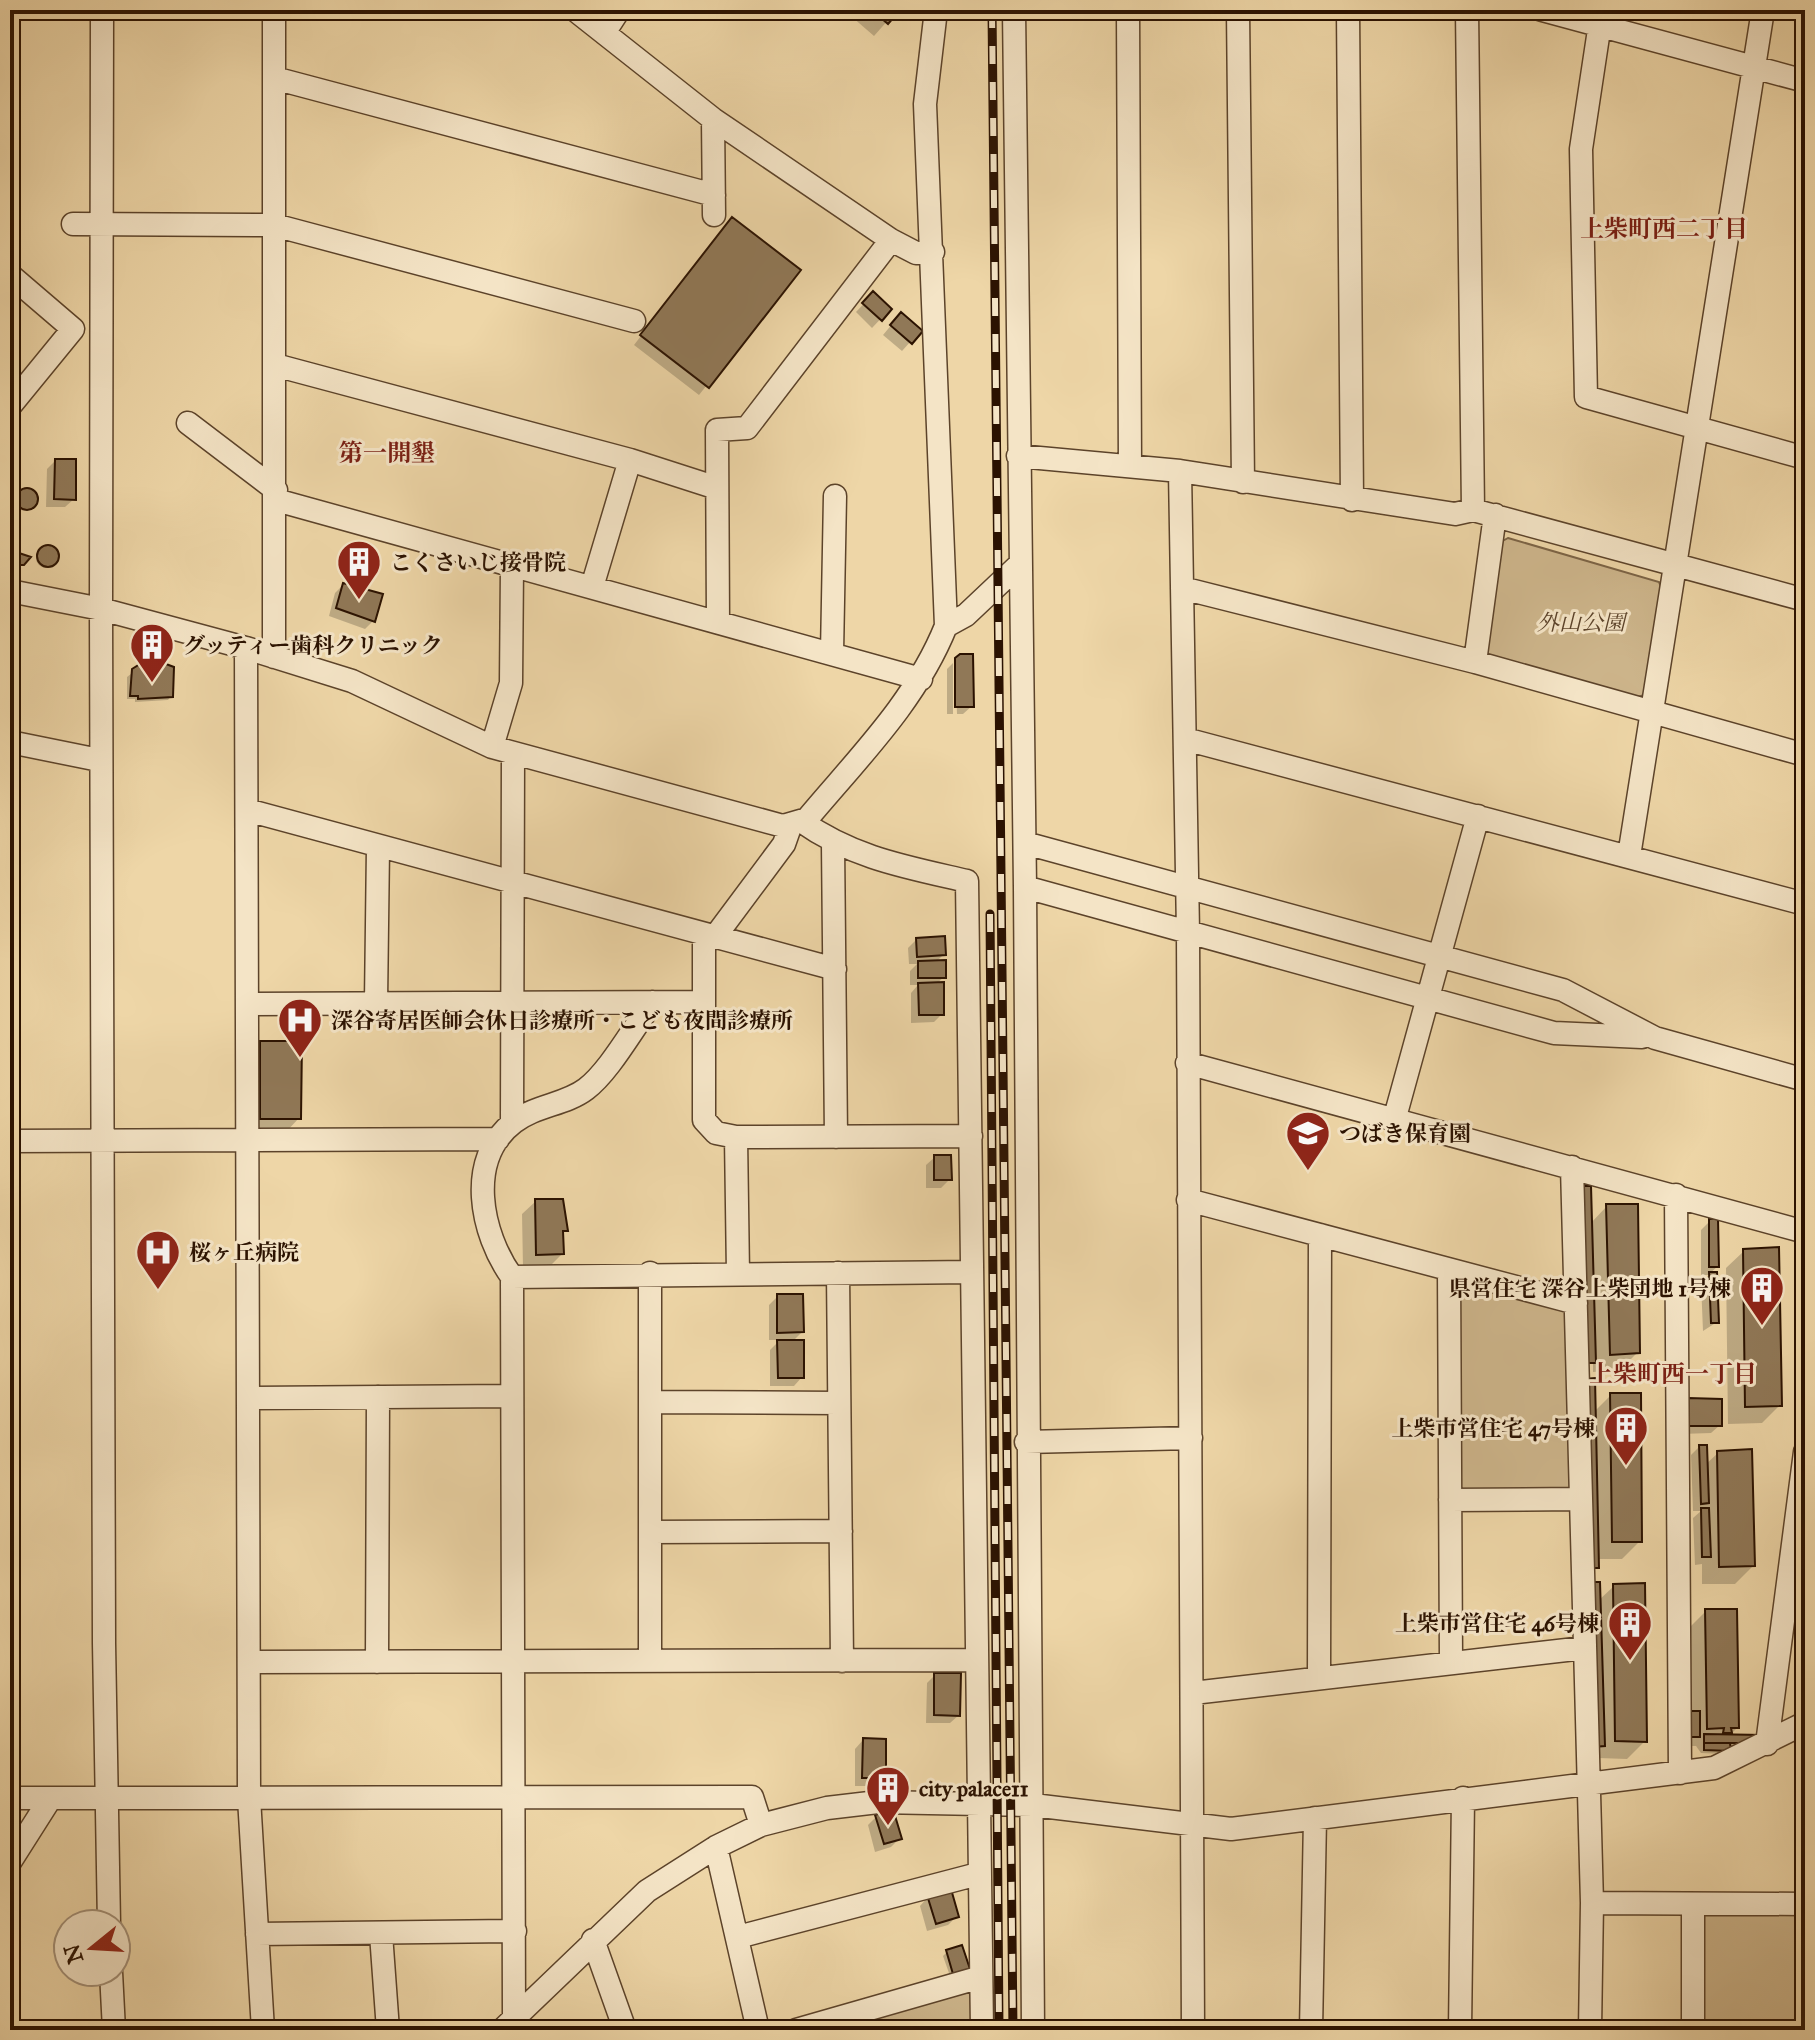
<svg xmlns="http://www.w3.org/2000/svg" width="1815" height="2040" viewBox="0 0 1815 2040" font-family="'IM FELL Great Primer','Noto Serif JP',serif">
  <rect width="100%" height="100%" fill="#eed6a7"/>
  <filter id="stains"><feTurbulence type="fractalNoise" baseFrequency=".0025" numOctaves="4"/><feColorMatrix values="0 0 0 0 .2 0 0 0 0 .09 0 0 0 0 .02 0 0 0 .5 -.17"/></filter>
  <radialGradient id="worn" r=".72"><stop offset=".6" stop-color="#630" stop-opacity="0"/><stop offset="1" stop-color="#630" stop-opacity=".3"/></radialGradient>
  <path fill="#cdb58b" stroke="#7c6446" stroke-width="2" d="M1508 538 1659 582 1663 591 1646 694 1634 699 1486 656 1499 543Z
    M1449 1270 1576 1303 1580 1499 1450 1500Z
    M1695 1910H1805V2013L1794 2030H1697Z
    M976 1984 977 2030H874L872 2014Z"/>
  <path fill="#0003" d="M844 10H897L874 36Z
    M724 228 798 270 699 395 634 345Z
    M873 294 890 309 872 328 856 312Z
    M893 323 920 331 902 351 883 335Z
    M55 461 74 499 65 507H46L47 469Z
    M15 501a10 10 0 1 1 20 0a10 10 0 1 1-20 0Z
    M36 558a10 10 0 1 1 20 0a10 10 0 1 1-20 0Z
    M11 552 28 558 19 567 10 564Z
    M343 585 374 620 365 629 329 616 335 593Z
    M961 656 972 706 963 714H957L955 661Z
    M146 662 171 696 168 700 135 702V699H127V677Z
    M953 663V714H947V669Z
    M916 940 944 954 936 962 944 977 936 984 942 1014 934 1022 911 1023V993L918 985H910V971L917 964H909L908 948Z
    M261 1043 299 1118 286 1132 247 1131V1056Z
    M935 1157 950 1179 941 1188H926V1165Z
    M536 1201 566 1230 562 1234V1254L549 1267H523L522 1214Z
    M1607 1206 1638 1352 1620 1370 1593 1372V1363L1580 1366 1590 1224Z
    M1710 1221 1717 1267 1709 1274 1717 1322 1703 1331 1701 1283 1709 1275H1701V1230Z
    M1744 1251 1780 1405 1762 1423 1728 1424 1726 1268Z
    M778 1296 802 1332 792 1342 802 1377 794 1386H770V1350L780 1340H769V1305Z
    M1611 1395 1640 1541 1622 1559H1597L1593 1571 1594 1412Z
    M1689 1400 1720 1425 1711 1433 1681 1434Z
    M1699 1447 1705 1465 1718 1453 1753 1566 1735 1584H1702V1564L1695 1565 1693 1518 1701 1511H1693L1691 1455Z
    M1614 1586 1645 1741 1627 1759 1598 1758V1601Z
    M1706 1611 1737 1728 1729 1736 1761 1737 1725 1754 1701 1753 1696 1746H1690L1688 1629Z
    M935 1675 959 1715 950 1723H926L927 1683Z
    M863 1740 884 1778 875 1786H855V1749Z
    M876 1817 899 1839 891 1847 875 1852 868 1825Z
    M928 1897 957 1916 948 1925 927 1931 920 1906Z
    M947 1952 964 1972 950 1976 943 1956Z"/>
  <path fill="#907857" stroke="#2b1201" stroke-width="2" d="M872 10H900L888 24Z
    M732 217 801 270 709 388 640 335Z
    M873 291 892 309 882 321 862 303Z
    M901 312 923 331 912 344 890 325Z
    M55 459H76V500L54 499Z
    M16 499a11 11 0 1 1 22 0a11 11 0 1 1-22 0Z
    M37 556a11 11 0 1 1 22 0a11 11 0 1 1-22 0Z
    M10 550 31 557 24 565H17L11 560Z
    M343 583 383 594 375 622 336 608Z
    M960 654H973L974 707H955V658Z
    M166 656V664L174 667 173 697 138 699V696H130L132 669 148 659Z
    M945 936 946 955 917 957 916 938Z
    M946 960V978H918V961Z
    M944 982V1015H919L918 983Z
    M260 1041H302L301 1119H260Z
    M934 1155H951L952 1180H934Z
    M1577 1186H1591L1596 1363H1583Z
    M535 1199H563L568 1231H563L564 1254 536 1255Z
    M1606 1204H1638L1640 1353 1610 1355Z
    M1718 1218 1719 1267H1709V1219Z
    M1779 1247 1782 1406 1745 1407 1743 1249Z
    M1709 1272H1717L1719 1323H1711Z
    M777 1294H803L804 1332 777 1333Z
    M777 1340H804V1378H778Z
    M1595 1378 1599 1568H1587L1583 1379Z
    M1610 1393H1641L1642 1542H1612Z
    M1688 1398 1722 1399V1426H1689Z
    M1699 1445H1707L1709 1503 1701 1504Z
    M1752 1449 1755 1566 1719 1567 1717 1451Z
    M1701 1508H1709L1711 1557H1702Z
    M1586 1582H1600L1605 1746 1593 1747Z
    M1645 1583 1647 1742 1615 1741 1613 1584Z
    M1705 1609H1737L1739 1728H1731L1732 1733H1723L1724 1728 1707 1729Z
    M934 1673H961L960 1716 934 1715Z
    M1690 1711H1700V1737H1690Z
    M1704 1734 1763 1735 1762 1743H1704Z
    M863 1738 886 1739V1778H862Z
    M1704 1743H1730L1731 1751 1704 1750Z
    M893 1809 902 1839 884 1844 875 1815Z
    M951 1889 959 1917 936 1924 927 1895Z
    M962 1945 970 1969 953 1974 946 1950Z"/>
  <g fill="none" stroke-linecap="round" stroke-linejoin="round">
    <g stroke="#5c432a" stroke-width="25">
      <path id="minor" d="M102 10 101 609 246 648 352 681 492 747 783 826 807 819C858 758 916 701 946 626L925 104 936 10
        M274 10V657
        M575 10 713 119 891 240 916 253 933 252
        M1014 10 1025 887 1033 2030
        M1128 10 1130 466
        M1238 10 1243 482
        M1348 10 1352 500
        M1467 10 1473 510
        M1542 10 1805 81
        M1602 10 1581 149 1586 397 1805 458
        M604 33 619 10
        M274 78 714 195
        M713 119 714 215
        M73 224 274 225 634 321
        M10 275 73 329 10 406
        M275 365 630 460 717 488
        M188 423 276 490
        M1018 456 1180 471 1455 514 1473 510 1805 600
        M1180 471 1188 932 1193 2030
        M276 500 921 679
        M592 587 630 460
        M1182 588 1475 662 1805 755
        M10 591 101 609 104 1643 109 1924
        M718 622 717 430 747 428 891 240
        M946 626 966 615 1020 564
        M246 648 249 1798 263 2030
        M832 653 835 496
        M1475 662 1495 515
        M1185 739 1805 904
        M10 742 99 760
        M492 747 511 683 512 566
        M247 810 835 969
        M801 821C853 858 906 867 967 881L982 2030
        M1025 843 1563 990 1655 1038 1805 1080
        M833 844 836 1137
        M1629 856 1763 10
        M1025 887 1554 1033 1642 1037
        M704 936V1120L716 1133 736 1137 971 1136
        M714 938 784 844 791 824
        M376 1002 378 847
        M247 1004 703 1002
        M1187 1063 1805 1232
        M1395 1117 1478 816
        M512 1123 513 753
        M736 1137 738 1274
        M10 1141 498 1139
        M1572 1167 1592 1903 1590 2030
        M1676 1195 1680 1773
        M1188 1200 1576 1303
        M1449 1270 1451 1662
        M838 1273 842 1661
        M512 1277 972 1272
        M248 1398 512 1396
        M650 1402 838 1403
        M1026 1442 1191 1438
        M1450 1500 1580 1499
        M650 1532 841 1531
        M650 1661V1273
        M250 1662 976 1660
        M377 1662 378 1397
        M1319 1678 1320 1235
        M1193 1693 1584 1648
        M1767 1744 1805 1452
        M10 1798 752 1797 761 1825
        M716 1847 758 2030
        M10 1862 50 1799
        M1592 1903 1805 1904
        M1693 1904V2030
        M257 1934 515 1931
        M381 1934 388 2030
        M738 1937 978 1874
        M593 1940 625 2030
        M111 1972 114 2030
        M514 2017 512 1277C481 1234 465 1159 514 1122 536 1105 565 1105 586 1089 610 1071 634 1026 653 1002
        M502 2030 647 1891 716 1847 761 1825 827 1808 878 1802 1033 1805 1231 1829 1714 1768 1805 1723
        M796 2030 981 1977
        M1311 2030 1315 1818
        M1460 2030 1463 1798"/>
    </g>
    <use href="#minor" stroke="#f4e4c6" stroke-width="22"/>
    <g stroke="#2b1201" stroke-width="9">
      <path id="rail" d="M992 10 1013 2030
        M990 914 999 2030"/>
    </g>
    <use href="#rail" stroke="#f4e4c6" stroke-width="6" stroke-dasharray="18" stroke-linecap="butt"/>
  </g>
  <defs>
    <g id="building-pin" transform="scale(2.3)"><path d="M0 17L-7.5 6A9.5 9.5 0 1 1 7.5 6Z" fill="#8f2418" stroke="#f4e4c6"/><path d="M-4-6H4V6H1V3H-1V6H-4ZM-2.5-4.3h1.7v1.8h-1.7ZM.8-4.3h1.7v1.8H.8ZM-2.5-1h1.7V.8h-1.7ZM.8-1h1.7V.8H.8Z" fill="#fff"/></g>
    <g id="hospital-pin" transform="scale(2.3)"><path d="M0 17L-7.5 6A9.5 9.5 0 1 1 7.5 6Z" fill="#8f2418" stroke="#f4e4c6"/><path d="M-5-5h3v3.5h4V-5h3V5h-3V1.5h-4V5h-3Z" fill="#fff"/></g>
    <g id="school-pin" transform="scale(2.3)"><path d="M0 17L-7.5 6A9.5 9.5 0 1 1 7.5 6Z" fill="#8f2418" stroke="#f4e4c6"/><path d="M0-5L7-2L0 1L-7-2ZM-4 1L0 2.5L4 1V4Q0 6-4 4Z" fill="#fff"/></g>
  </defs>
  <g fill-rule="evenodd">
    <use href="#building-pin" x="359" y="562"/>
    <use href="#building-pin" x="152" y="645"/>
    <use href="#hospital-pin" x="300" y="1020"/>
    <use href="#school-pin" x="1308" y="1133"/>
    <use href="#hospital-pin" x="158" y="1252"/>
    <use href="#building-pin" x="1762" y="1288"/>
    <use href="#building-pin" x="1626" y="1428"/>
    <use href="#building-pin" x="1630" y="1623"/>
    <use href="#building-pin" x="888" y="1788"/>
  </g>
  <g text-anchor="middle" stroke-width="6" stroke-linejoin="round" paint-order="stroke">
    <g font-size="22" font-weight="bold" fill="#2b1201" stroke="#f4e4c6" text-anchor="start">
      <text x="390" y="570">こくさいじ接骨院</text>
      <text x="183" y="653">グッティー歯科クリニック</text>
      <text x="331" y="1028">深谷寄居医師会休日診療所・こども夜間診療所</text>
      <text x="1339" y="1141">つばき保育園</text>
      <text x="189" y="1260">桜ヶ丘病院</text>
      <text x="1731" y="1296" text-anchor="end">県営住宅 深谷上柴団地 1号棟</text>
      <text x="1595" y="1436" text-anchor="end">上柴市営住宅 47号棟</text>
      <text x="1599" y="1631" text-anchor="end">上柴市営住宅 46号棟</text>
      <text x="919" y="1796">city palace11</text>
    </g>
    <g font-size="22" font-style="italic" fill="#5c432a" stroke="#f4e4c6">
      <text x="1581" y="630">外山公園</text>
    </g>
    <g font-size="24" font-weight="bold" fill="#7a1f14" stroke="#f4e4c6">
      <text x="1664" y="237">上柴町西二丁目</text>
      <text x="387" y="461">第一開墾</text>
      <text x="1673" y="1382">上柴町西一丁目</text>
    </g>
  </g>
  <rect width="1815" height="2040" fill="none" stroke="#eed6a7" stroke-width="40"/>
  <rect x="12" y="12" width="1791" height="2016" fill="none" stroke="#2b1201" stroke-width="4"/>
  <rect x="20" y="20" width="1775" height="2000" fill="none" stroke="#2b1201" stroke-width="2"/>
  <g transform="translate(92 1948) rotate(252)"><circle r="38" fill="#f4e4c6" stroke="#a49077" stroke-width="2"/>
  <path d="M0-6L14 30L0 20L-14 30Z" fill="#8f2418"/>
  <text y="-12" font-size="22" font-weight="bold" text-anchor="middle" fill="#2b1201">N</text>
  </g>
  <rect width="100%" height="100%" filter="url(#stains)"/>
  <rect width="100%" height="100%" fill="url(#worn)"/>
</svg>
